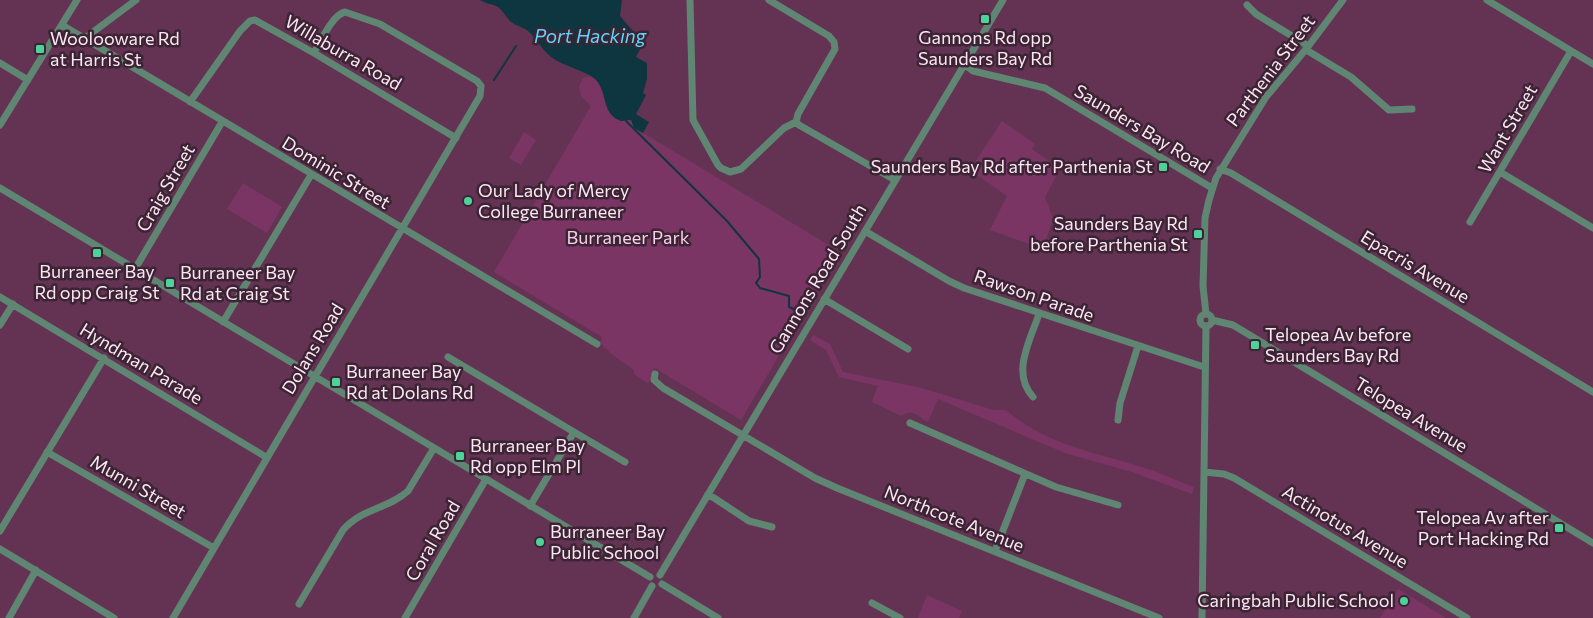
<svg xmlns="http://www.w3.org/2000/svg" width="1593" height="618" viewBox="0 0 1593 618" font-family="Commissioner,sans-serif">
  <rect width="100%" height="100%" fill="#643353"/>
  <path fill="#7b3564" d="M591 76 598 82 615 118 623 121 631 119 635 128 840 252 741 420 653 367 655 372 649 382 647 383 634 374V370L614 356 600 343 602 337 494 272 591 106 581 96 579 87 583 78Z
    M1002 121 1035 144 1032 149 1060 169 1045 197 1053 218 1043 249 990 230 1007 196 970 170Z
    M524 132 536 140 521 165 509 158Z
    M243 183 282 207 267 233 227 209Z
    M813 335 830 344 843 372 922 388 993 410H1006C1050 448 1102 453 1154 471 1167 476 1180 482 1194 487L1192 494 1132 472 1065 453 938 399 928 422C918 416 912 408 901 416L872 402 878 386 839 377 826 350 810 340Z
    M1398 589 1446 618H1380Z
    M927 595 962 611 959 618H918Z"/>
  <path fill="#0e3641" d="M480 0H622L620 16 640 39 642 35V46L636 57 647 63V79L643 93 646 95 636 114 649 122 643 133 634 128 631 120 621 121C601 114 608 93 596 80 589 72 566 67 554 59 543 52 538 40 528 31 523 27 516 26 511 22 506 17 503 11 498 7 493 4 486 4 480 0Z"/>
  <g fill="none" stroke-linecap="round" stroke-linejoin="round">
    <path stroke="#0e3641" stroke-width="2" d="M494 80 516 46
      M626 121 727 221 759 259 760 277 756 283 760 288 789 296V307L806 314"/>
    <path stroke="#5f8672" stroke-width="7" d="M690 0 693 120 718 165 721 168 730 172 741 169 784 128 796 122
      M769 0 829 36 834 42 835 49 798 114 796 122 799 125 895 180
      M1487 0 1593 64
      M1247 5 1256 14 1305 44 1308 51 1351 77 1389 110 1412 109
      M62 25 597 344
      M85 38 136 0
      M0 63 28 80
      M964 64 973 71 1045 88 1212 188
      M190 102 240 31 250 21 255 20 314 53 456 138
      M0 125 77 0
      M1220 169 1231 173 1593 392
      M1500 172 1593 228
      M0 188 650 577
      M1470 222 1571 51
      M865 231 949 281 964 288 1204 367
      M135 269 222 122
      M0 297 266 457
      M824 299 908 349
      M1206 314 1203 286 1205 218 1209 200 1216 178 1266 97 1307 48 1343 0
      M1200 320a6 6 0 1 1 12 0a6 6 0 1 1-12 0Z
      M1212 320 1233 325 1593 543
      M223 322 311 175
      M0 325 13 304
      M448 357 574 432 530 506
      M655 374 654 380 663 388 815 478 837 488 1159 618
      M1033 397C1011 373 1030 341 1039 314
      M1118 420 1120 403 1138 346
      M910 423 1056 487 1118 505
      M574 432 625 462
      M47 452 214 548
      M1204 472 1224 474 1234 478 1467 618
      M708 494 749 521 772 527
      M0 531 104 358
      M0 549 114 618
      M995 551 1025 474
      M660 575 1003 0
      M662 584 718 618
      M872 603 900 618
      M299 604 343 530C362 508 388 509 408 491L434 448
      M9 618 36 570
      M173 618 480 96 481 86 477 81 380 24 345 12C332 15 321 41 314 53
      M405 618 486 479
      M634 618 652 586
      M1202 618 1206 326"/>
  </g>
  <g fill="#4dd39a" stroke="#3b2433" stroke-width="2">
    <rect x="980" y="14" width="10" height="10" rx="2.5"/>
    <rect x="35" y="44" width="10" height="10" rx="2.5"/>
    <rect x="1158" y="162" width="10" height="10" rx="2.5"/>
    <circle cx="468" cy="201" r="5"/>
    <rect x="1193" y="229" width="10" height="10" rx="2.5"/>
    <rect x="92" y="248" width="10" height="10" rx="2.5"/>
    <rect x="165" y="278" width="10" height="10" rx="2.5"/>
    <rect x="1250" y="340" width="10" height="10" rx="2.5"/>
    <rect x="331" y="377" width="10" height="10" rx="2.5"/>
    <rect x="455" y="451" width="10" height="10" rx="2.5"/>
    <rect x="1554" y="523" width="10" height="10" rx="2.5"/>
    <circle cx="540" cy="542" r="5"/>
    <circle cx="1404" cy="601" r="5"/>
  </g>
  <g text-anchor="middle" stroke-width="5" stroke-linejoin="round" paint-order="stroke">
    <g font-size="18" fill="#fee5f4" stroke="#3b2433" text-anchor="start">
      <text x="985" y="44" text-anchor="middle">Gannons Rd opp<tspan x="985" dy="21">Saunders Bay Rd</tspan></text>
      <text x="50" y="45">Woolooware Rd<tspan x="50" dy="21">at Harris St</tspan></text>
      <text x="1153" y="173" text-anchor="end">Saunders Bay Rd after Parthenia St</text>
      <text x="478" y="197">Our Lady of Mercy<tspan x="478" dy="21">College Burraneer</tspan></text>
      <text x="1188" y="230" text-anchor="end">Saunders Bay Rd<tspan x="1188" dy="21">before Parthenia St</tspan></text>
      <text x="97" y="278" text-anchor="middle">Burraneer Bay<tspan x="97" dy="21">Rd opp Craig St</tspan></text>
      <text x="180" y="279">Burraneer Bay<tspan x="180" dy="21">Rd at Craig St</tspan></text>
      <text x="1265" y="341">Telopea Av before<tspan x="1265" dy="21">Saunders Bay Rd</tspan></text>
      <text x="346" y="378">Burraneer Bay<tspan x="346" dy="21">Rd at Dolans Rd</tspan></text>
      <text x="470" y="452">Burraneer Bay<tspan x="470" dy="21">Rd opp Elm Pl</tspan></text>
      <text x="1549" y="524" text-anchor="end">Telopea Av after<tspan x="1549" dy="21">Port Hacking Rd</tspan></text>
      <text x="550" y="538">Burraneer Bay<tspan x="550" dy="21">Public School</tspan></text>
      <text x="1394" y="607" text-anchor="end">Caringbah Public School</text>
    </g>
    <g font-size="18" fill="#fee5f4" stroke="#3b2433">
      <text transform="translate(343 53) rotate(30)" y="6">Willaburra Road</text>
      <text transform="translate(1271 71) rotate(-53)" y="6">Parthenia Street</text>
      <text transform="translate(1142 129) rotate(31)" y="6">Saunders Bay Road</text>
      <text transform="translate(1508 129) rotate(-60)" y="6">Want Street</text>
      <text transform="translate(336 173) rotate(31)" y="6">Dominic Street</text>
      <text transform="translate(166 188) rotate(-60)" y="6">Craig Street</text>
      <text transform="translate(1415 267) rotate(31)" y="6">Epacris Avenue</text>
      <text transform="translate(818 279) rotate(-59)" y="6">Gannons Road South</text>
      <text transform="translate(1034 296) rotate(19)" y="6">Rawson Parade</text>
      <text transform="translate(313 349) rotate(-59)" y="6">Dolans Road</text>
      <text transform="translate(141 364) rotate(31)" y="6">Hyndman Parade</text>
      <text transform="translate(1411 415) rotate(31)" y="6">Telopea Avenue</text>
      <text transform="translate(138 487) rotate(30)" y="6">Munni Street</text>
      <text transform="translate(954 519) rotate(22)" y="6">Northcote Avenue</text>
      <text transform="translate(1345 527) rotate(31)" y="6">Actinotus Avenue</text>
      <text transform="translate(433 541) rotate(-60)" y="6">Coral Road</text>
    </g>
    <g font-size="18" fill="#facee8" stroke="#3b2433">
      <text x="628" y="244">Burraneer Park</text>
    </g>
    <g font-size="19" font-style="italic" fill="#5dd6fc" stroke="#3b2433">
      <text x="590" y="43">Port Hacking</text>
    </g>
  </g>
</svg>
